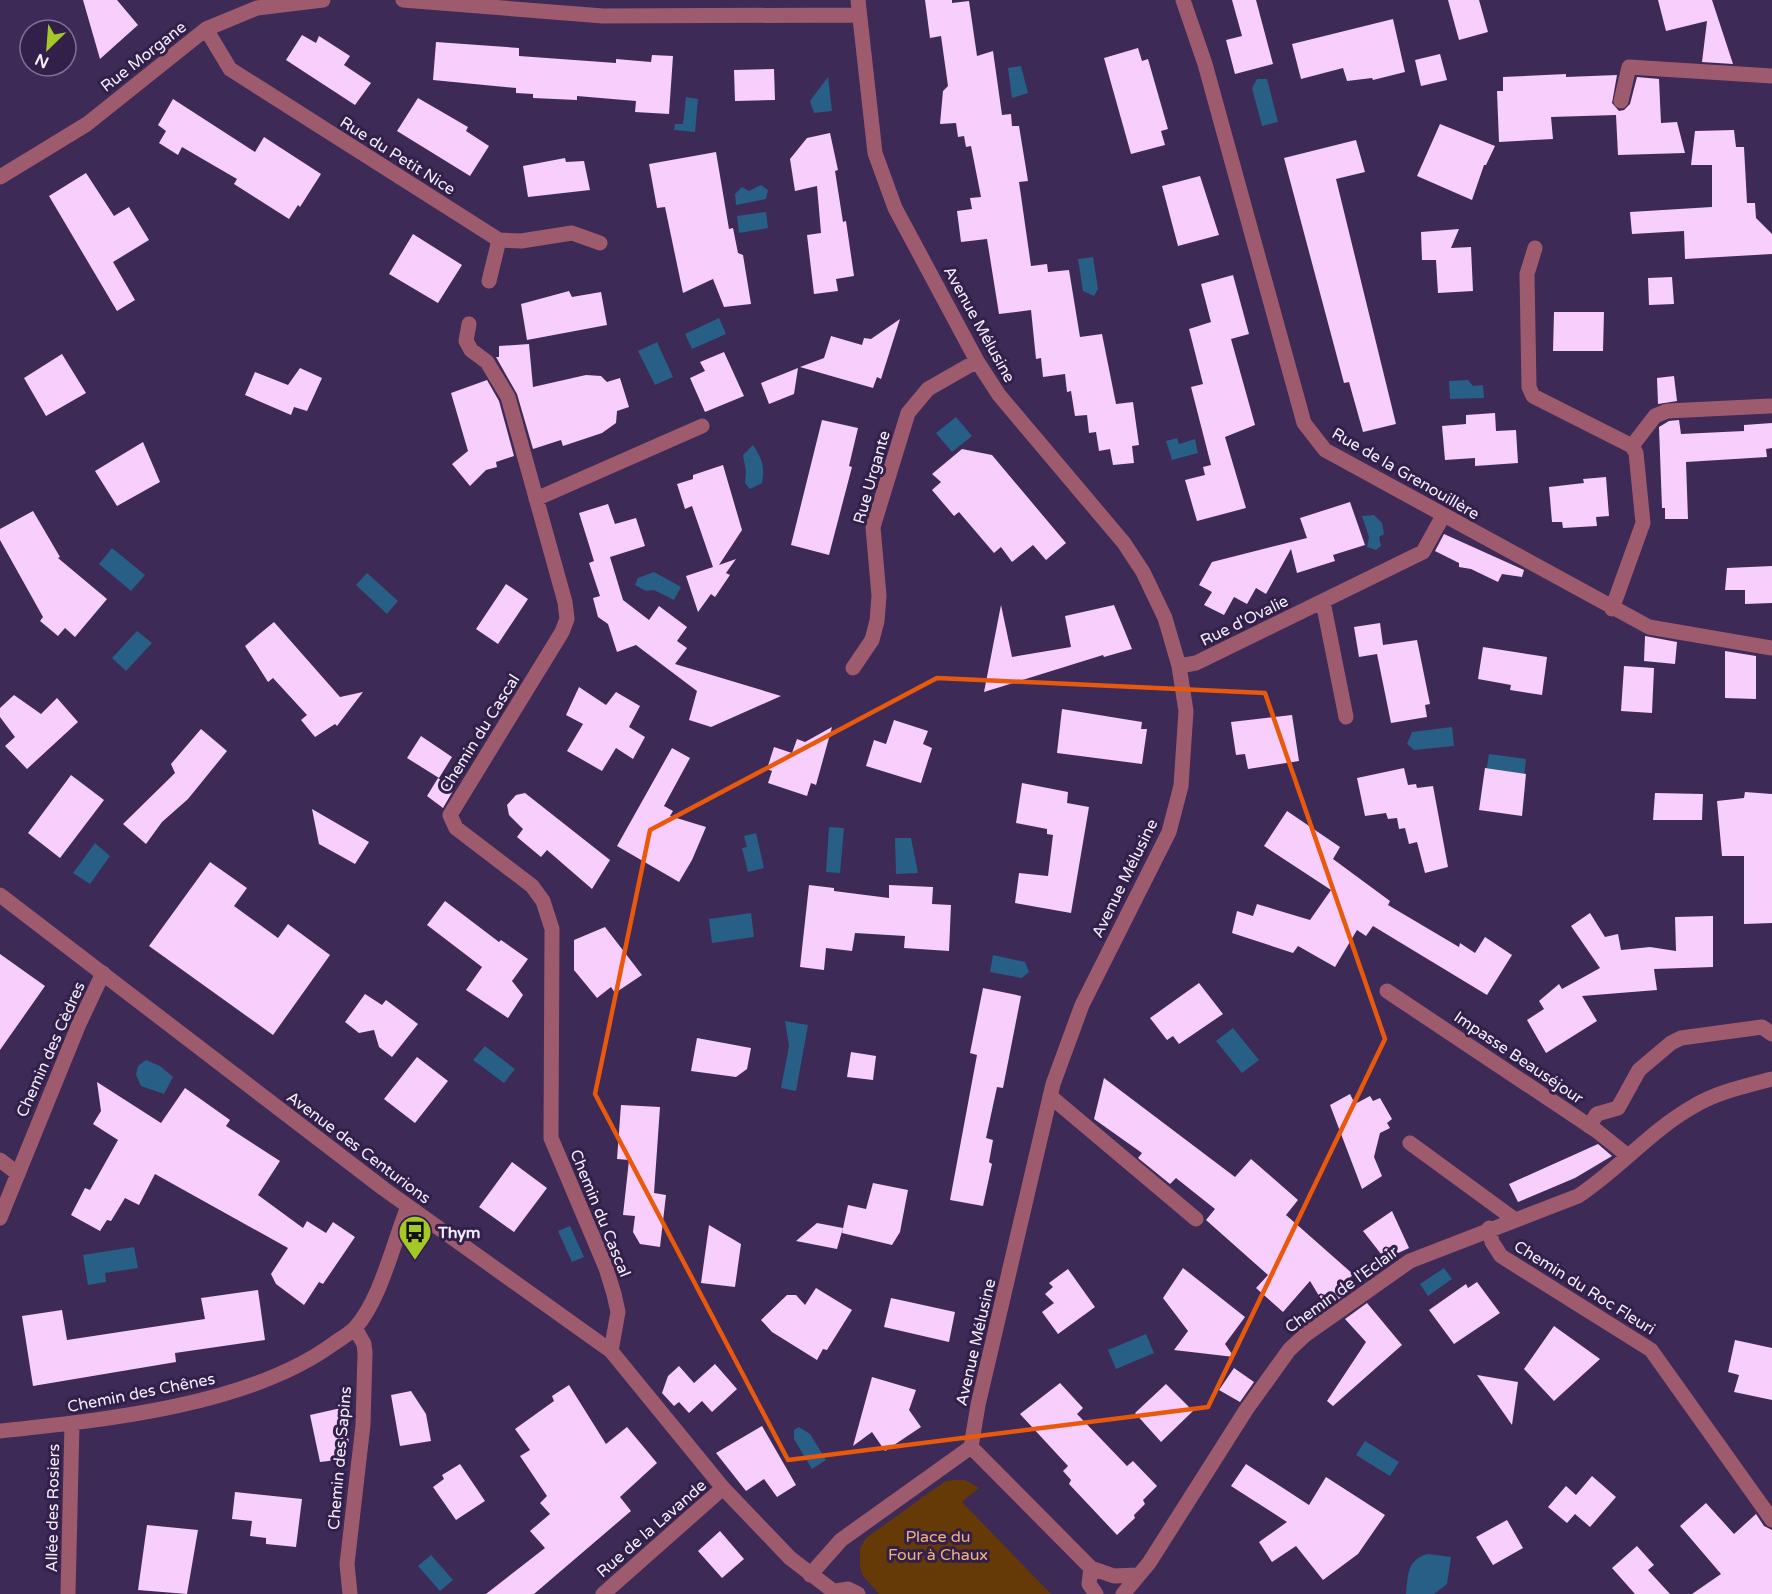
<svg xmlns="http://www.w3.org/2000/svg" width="1772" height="1594" viewBox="0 0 1772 1594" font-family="'Varela Round',sans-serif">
  <rect width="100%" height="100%" fill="#3d2a56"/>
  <path fill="#663a07" d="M953 1480H965L979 1488 962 1502 1051 1594H879L863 1576 860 1567V1548L866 1538 944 1482Z"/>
  <path fill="#285f86" d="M1021 66 1028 93 1012 98 1008 68Z
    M828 77 832 111 814 113 810 101Z
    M1257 79H1267L1278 122 1262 126 1252 88Z
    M686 97 698 99 695 132 674 130 675 124H683Z
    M761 185 768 190 766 199 736 205 735 194 742 187 749 191Z
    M766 212 768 228 739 233 737 216Z
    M1093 257 1098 289 1094 296 1083 291 1078 259Z
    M719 318 726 334 692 349 685 334Z
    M657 342 673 377 655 385 638 351Z
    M1468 380 1473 386 1483 385 1484 398 1450 399 1449 381Z
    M956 417 972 436 952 452 936 433Z
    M1177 438 1179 444 1195 439 1198 453 1172 460 1166 441Z
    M753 445C762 459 765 466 762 483L750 489 745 483 746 472 743 455Z
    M1374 515 1382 523 1384 534 1379 537 1381 546 1376 550 1367 547 1369 537 1362 516Z
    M112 548 145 575 131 591 99 564Z
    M654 572 681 587 674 600 654 590 646 591 635 585 638 578Z
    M367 573 398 601 387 614 356 585Z
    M137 631 152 643 126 671 112 658Z
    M1452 727 1454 746 1414 750 1407 744 1412 732Z
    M1489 754 1526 759 1524 778 1486 772Z
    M829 827 844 828 840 873 826 872Z
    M756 833 764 868 748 872 742 848 747 847 744 836Z
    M895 838H911L918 873 896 874Z
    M95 843 110 856 90 884 73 873Z
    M751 913 754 937 712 943 709 919Z
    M993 955 1025 962 1029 972 1022 978 990 972Z
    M785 1021 808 1025 796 1091 781 1088 789 1046Z
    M1233 1028 1259 1060 1242 1073 1216 1041Z
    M485 1046 515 1069 504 1083 473 1060Z
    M146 1060 160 1066 173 1077 164 1094 141 1086 136 1075 138 1066Z
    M570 1226 584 1257 572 1262 558 1231Z
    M134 1247 138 1268 105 1273 106 1282 88 1285 83 1255Z
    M1444 1268 1452 1279 1428 1296 1420 1284Z
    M1146 1334 1154 1353 1116 1369 1108 1350Z
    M799 1427 810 1434 826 1460 812 1469 794 1439V1430Z
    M1365 1441 1399 1462 1390 1476 1356 1455Z
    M1428 1554 1451 1557 1447 1584 1434 1594H1406C1408 1575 1407 1559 1428 1554Z
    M431 1555 453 1580 440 1591 418 1566Z"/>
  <path fill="#f8cefd" d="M83 0H117L138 25 100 59Z
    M925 0H952V3L969 1 977 56 993 51 1002 115 1011 114 1012 126H1019L1028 181 1019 182 1031 266 1047 264 1048 272 1069 270 1080 337 1102 334 1116 404 1133 402 1139 445 1132 446 1134 463 1113 465 1110 449 1099 451 1096 432 1089 433 1087 415 1075 416 1071 391 1067 392 1065 374 1043 377 1041 358 1036 359 1031 310 999 314 987 239 961 242 957 211 972 209 970 198 981 197 971 146 966 147 964 136 958 137 956 123 940 124 943 91 948 86 941 36 930 38Z
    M1232 0H1256L1273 64 1235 74 1226 40 1242 36Z
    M1448 0H1479L1488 32 1459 40Z
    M1658 0H1712L1733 64 1702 62 1707 21 1666 31Z
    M1393 19 1405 72 1373 80 1372 78 1347 81 1343 68 1301 79 1292 44Z
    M302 35 316 43 319 36 350 56 344 65 371 83 355 105 286 60Z
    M436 42 519 48V56L616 63V59L651 62 652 55 673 56 669 114 635 112 636 101 577 96V100L533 98V94L516 93V88L433 80Z
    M1138 48 1142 61 1148 59 1168 129 1161 131 1165 145 1131 154 1104 58Z
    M1440 54 1447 80 1421 86 1415 60Z
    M774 69 775 100 735 101 734 70Z
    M1566 74V77L1617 75 1612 103 1619 111 1624 110 1630 104 1637 77 1659 79 1661 123 1677 122 1685 153 1618 155 1616 115 1551 117 1553 139 1499 142 1497 91H1503V77Z
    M418 98 468 127 466 131 489 146 470 176 397 131Z
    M173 99 255 152 264 137 321 174 300 207 298 205 289 219 234 184 237 179 182 147 178 155 159 143 166 131 158 125Z
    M1440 124 1495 146 1486 165H1484L1472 200 1417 176Z
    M1734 130 1736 147H1744L1747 203H1755L1756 218 1772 234V254L1685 259 1684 231 1632 234 1630 212 1712 207V165H1691L1695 131Z
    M830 133 838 170 835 171 843 222 846 221 854 276 836 279 838 291 814 294 807 235 821 233 817 186 795 191 790 159 807 138Z
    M1356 140 1365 172 1336 179 1396 424 1363 432 1349 382 1344 383 1284 158Z
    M716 152 729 229 733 228 738 253 743 255 751 304 724 307 713 279 683 293 665 207 657 208 649 164Z
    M565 158 566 162 584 161 590 190 528 197 523 166Z
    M86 173 114 216 129 207 149 240 113 262 135 300 117 311 49 196Z
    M1200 176 1219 235 1178 246 1162 186Z
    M1459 229 1451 248 1471 247 1473 291 1438 293 1436 260H1422L1421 232Z
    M413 234 462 265 438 303 389 274Z
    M1233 275 1249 334 1231 339 1255 425 1225 437 1246 508 1197 521 1185 480 1205 475 1203 467 1211 465 1191 387 1203 384 1189 329 1211 322 1201 284Z
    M1672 277 1674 304 1649 305 1648 278Z
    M569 291 572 297 601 292 607 325 527 340 521 304Z
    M1554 312H1604L1603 351H1553Z
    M900 319 881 379 877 377 873 388 800 367 824 358 831 336 862 345 864 338 871 339Z
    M529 344 533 387 586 375 601 376 607 382 620 378 629 407 617 411 616 423 602 433 563 446 561 440 533 449 517 394 496 357H499V346Z
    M724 352 744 396 705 412 690 378 705 371 700 362Z
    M62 354 86 393 46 416 24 378Z
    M300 368 322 378 307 411 294 407 291 415 245 395 255 372 288 385Z
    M798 368 794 394 769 404 761 383Z
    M1674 376 1677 401 1658 404 1657 378Z
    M487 380 499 401 514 456 496 462 497 467 486 470 470 486 452 464 468 451 451 393Z
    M1495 413 1496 431 1516 430 1518 463 1475 466V458L1445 460 1442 426 1466 424V415Z
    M822 420 858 428 849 466 852 467 829 555 791 545Z
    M1679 420 1681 434 1744 431V425L1772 423V448L1766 449 1767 457 1686 462 1688 519H1665V508H1662L1659 427 1669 421Z
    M143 442 160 482 117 506 95 471Z
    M962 449 992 455 1066 543 1046 560 1033 545 1012 562 1001 547 994 553 959 512 954 516 932 490 941 482 932 474Z
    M723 465 742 530 719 565 736 559 726 573 730 575 715 597 711 594 698 612 686 576 713 567 692 506 685 509 677 484 693 479V475Z
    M1606 477 1609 516 1596 517 1597 526 1563 528 1562 522H1552L1549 487 1584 483 1583 479Z
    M1350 502 1365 545 1333 555 1335 561 1297 573 1291 549 1266 594 1256 588 1247 604 1234 597 1224 615 1204 605 1212 592 1199 585 1212 562 1307 538 1300 518Z
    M608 504 615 524 636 518 645 546 610 557 623 600 649 620 659 606 687 627 677 641 687 648 675 664 781 696 711 727 689 720 697 691 636 645 617 652 608 624 598 617 593 598 600 596 589 563 594 561 579 513Z
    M33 511 60 557 58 558 107 599 75 637 65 628 58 636 40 621 43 617 0 540V529Z
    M1444 534 1524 570 1522 577 1502 574 1498 582 1471 569 1459 567V563L1435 551Z
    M1772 566V603L1745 604V590H1725L1727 568Z
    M506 584 528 599 498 644 476 629Z
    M1001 605 1012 657 1071 647 1065 616 1114 605 1132 649 1104 657 1103 655 984 692Z
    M274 622 340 697 363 692 337 726 335 724 315 737 301 720 307 715 273 678 268 682 245 646Z
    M1380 623 1383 645 1417 640 1430 704 1425 705 1427 717 1391 723 1377 654 1359 657 1354 627Z
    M1645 636 1677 642 1675 664 1644 661Z
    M1483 647 1547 657 1542 695 1510 690 1511 685 1478 679Z
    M1725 651 1756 656V699L1725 698Z
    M1624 666 1654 668 1652 713 1621 711Z
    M579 687 606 705 616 692 640 706 629 727 645 737 633 759 616 748 602 771 567 751 583 724 566 715Z
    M14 695 41 714 57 698 78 722 27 769 5 746 15 737 0 717V708Z
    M1062 709 1142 722 1141 729H1147L1142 764 1057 753Z
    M1292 715 1299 761 1248 769 1245 754 1236 755 1231 722Z
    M894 720 928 731 923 744 932 748 921 783 866 766 874 740 886 744Z
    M832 727 816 785 811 783 807 796 768 783 772 771 767 769 774 747 792 753 797 739 805 742Z
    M201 729 227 751 188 799 162 822 146 844 123 824 175 773 171 764Z
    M421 736 452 757 439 778 407 758Z
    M672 748 690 758 664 806 673 811 670 816 706 827 692 860 679 882 617 846Z
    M1404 768 1408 785 1416 784 1417 788 1433 786 1448 867 1425 873 1417 842 1409 844 1405 828 1399 829 1397 818 1388 819 1386 813 1365 816 1357 778Z
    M1485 768 1526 774 1522 816 1479 810Z
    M71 775 104 800 60 858 28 833Z
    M438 778 454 789 443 808 427 796Z
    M1022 783 1068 792 1067 803 1089 807 1071 913 1015 903 1019 873 1048 876 1053 835 1047 834V829L1016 823Z
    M1745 792 1772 794V923L1744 924V856H1722L1717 801 1744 798Z
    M525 793 610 860 592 889 547 850 541 857 517 837 523 829 509 815 507 805 516 795Z
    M1655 793 1703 794 1702 820H1653Z
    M312 809 369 842 355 864 319 844Z
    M1287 811 1340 847 1333 859 1390 901 1388 905 1459 947 1460 943 1475 953 1485 937 1512 955 1487 995 1373 926 1366 936 1357 930 1335 967 1298 946 1293 953 1232 933 1237 911 1253 916 1257 904 1310 920 1331 890 1264 846Z
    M210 862 247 888 234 906 278 938 288 924 330 955 273 1035 149 946Z
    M809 885 834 888V891L889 898V885L933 887 932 904 951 905 949 951 904 948 905 936 855 933 852 951 826 948 824 970 800 967Z
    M445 901 499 942 501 940 528 959 512 981 523 995 508 1018 466 990 482 967 427 925Z
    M1590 913 1605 937 1618 934 1621 950 1650 947 1676 951 1675 917 1713 916V967L1654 969 1657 990 1582 996 1597 1021 1546 1053 1527 1020 1544 1009 1539 1001 1559 984 1562 989 1600 968 1571 926Z
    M605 927 642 975 615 993 611 987 597 998 574 970V940Z
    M0 954 45 986 0 1050Z
    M1199 983 1223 1014 1179 1044 1173 1036 1167 1040 1150 1018Z
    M983 988 1021 996 1003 1088 997 1087 986 1138 993 1140 989 1162 992 1164 983 1206 950 1200 977 1055 970 1053Z
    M365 994 382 1005 386 1000 418 1024 392 1057 379 1047 374 1030 359 1033 345 1022Z
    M697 1038 751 1048 747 1069 736 1077 691 1071Z
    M851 1052 876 1056 873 1080 847 1077Z
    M417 1057 448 1081 415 1123 384 1099Z
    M1104 1078 1235 1177 1251 1159 1298 1200 1286 1215 1354 1275 1350 1277 1353 1281 1350 1284 1354 1288 1332 1304 1329 1300 1324 1304 1310 1281 1283 1312 1256 1288 1268 1275 1206 1220 1215 1209 1176 1178 1170 1184 1138 1158 1142 1153 1094 1119Z
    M97 1082 161 1123 185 1088 230 1120 226 1126 280 1161 258 1195 303 1228 307 1221 326 1233 333 1222 355 1237 323 1284 319 1282 304 1305 276 1284 271 1274 288 1248 155 1174 139 1205 125 1198 111 1221 107 1220 100 1231 71 1215 85 1188 90 1190 118 1140 93 1124 101 1111Z
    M1350 1094 1355 1104 1370 1096 1373 1101 1380 1098 1392 1119 1387 1123 1390 1128 1380 1133 1374 1157 1382 1176 1362 1189 1330 1105Z
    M621 1105 660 1107 654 1193 666 1195 660 1247 640 1244 633 1232 635 1216 623 1215 629 1160 617 1159Z
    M1598 1144 1612 1156 1575 1178 1518 1202 1509 1184Z
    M512 1162 547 1188 514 1232 479 1207Z
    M873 1183 908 1190 900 1232 892 1245 842 1233 848 1205 866 1209Z
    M1392 1211 1409 1248 1385 1259 1363 1231Z
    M817 1223 843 1228 837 1249 796 1241Z
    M709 1225 741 1244 735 1287 701 1283Z
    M1183 1268 1245 1317 1225 1344 1234 1357 1174 1350 1188 1331 1163 1298Z
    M1068 1269 1095 1307 1058 1334 1042 1312 1054 1303 1045 1294 1053 1287 1049 1283Z
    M1477 1282 1500 1313 1454 1344 1429 1310 1466 1284 1468 1288Z
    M816 1288 852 1310 827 1350 823 1349 817 1360 772 1332 761 1320 787 1295H796L805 1305Z
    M258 1290 265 1340 175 1353 176 1362 33 1386 22 1316 62 1310 67 1340 205 1319 201 1298Z
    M891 1298 955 1312 949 1342 884 1327Z
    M1367 1303 1402 1345 1333 1406 1327 1401 1366 1342 1345 1319Z
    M1554 1326 1600 1359 1554 1401 1524 1369Z
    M1735 1340 1772 1348V1400L1734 1392 1739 1375 1728 1372Z
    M715 1364 737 1389 712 1412 702 1401 689 1413 679 1402 674 1406 662 1393 668 1376 679 1366 694 1383Z
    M1234 1368 1254 1382 1240 1402 1219 1390Z
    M1477 1375 1518 1382 1512 1425Z
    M872 1377 916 1390 909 1410 921 1427 885 1451 872 1432 853 1446Z
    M1060 1383 1083 1408 1077 1414 1127 1466 1133 1461 1157 1486 1143 1500 1145 1504 1134 1515 1135 1518 1117 1535 1069 1484 1071 1480 1063 1471 1068 1466 1020 1414Z
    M1166 1384 1193 1411 1161 1442 1135 1413Z
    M569 1385 606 1444 627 1427 657 1463 620 1497 631 1511 534 1594H486L545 1548 530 1531 550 1514 540 1503 547 1496 520 1456 530 1450 515 1429 554 1401 552 1396Z
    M411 1391 426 1414 431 1441 400 1446 391 1395Z
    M341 1408 349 1442 346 1445 345 1459 320 1462 310 1415Z
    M762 1426 796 1485 777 1497 764 1479 746 1491 716 1453Z
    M460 1464 485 1501 456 1520 433 1487 444 1479 442 1475Z
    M1246 1464 1309 1505 1326 1477 1385 1515 1358 1554 1323 1580 1296 1546 1272 1562 1259 1542 1287 1522 1231 1486Z
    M1592 1476 1616 1497 1590 1527 1575 1514 1567 1523 1548 1507 1566 1486 1576 1495Z
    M235 1492 302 1499 296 1547 266 1544V1538L250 1536 252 1521 232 1519Z
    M1706 1503 1734 1534 1756 1514 1764 1526 1772 1530V1594H1692L1721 1574 1680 1526Z
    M1507 1520 1523 1548 1493 1565 1476 1537Z
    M147 1525 198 1530 187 1594 138 1590Z
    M720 1531 744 1559 722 1578 698 1551Z
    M1637 1546 1654 1565 1648 1570 1670 1594H1635L1612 1568Z"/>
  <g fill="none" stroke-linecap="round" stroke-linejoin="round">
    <path stroke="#9f5b6e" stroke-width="15" d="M1621 101 1629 67 1772 76
      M489 281 499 240
      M1632 446 1655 416 1667 411 1770 406
      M1050 1096 1196 1219
      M1589 1126 1597 1114 1618 1108 1639 1070 1671 1043 1681 1038 1762 1027 1772 1034
      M1410 1143 1514 1219"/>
    <path stroke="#9f5b6e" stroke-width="15" d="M403 0 603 16 859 15
      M858 0 875 153 895 208 977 361 999 395 1124 543 1143 572 1165 618 1179 666 1186 711 1181 786 1169 832 1082 1005 1053 1084 978 1405 971 1447
      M1183 0 1205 64 1304 423 1325 450 1649 627 1772 648
      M206 29 230 69 499 240 521 241 572 233 600 243
      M0 177 87 124 206 29 257 8 323 0
      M1535 248 1527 274 1529 387 1533 396 1632 446 1636 453 1643 523 1612 609
      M469 324 466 341 471 350 487 362 508 397 565 602 567 619 562 632 450 815 456 828 532 886 543 901 552 929 551 1138 606 1268 614 1294 618 1312 611 1351
      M536 499 702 426
      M1323 602 1346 717
      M1179 666 1196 663 1423 552 1443 516
      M853 668 872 640 877 621 879 596 873 527 908 413 928 389 977 361
      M1387 991 1597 1131 1628 1156
      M0 1160 17 1173
      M0 1218 79 1024 103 973
      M1489 1228 1492 1242 1501 1256 1651 1350 1772 1520
      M0 1431C103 1420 248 1406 333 1344 340 1339 349 1334 355 1328 381 1299 393 1243 408 1207
      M971 1447 1091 1568 1114 1576 1137 1575
      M1091 1568 1089 1584 1096 1594
      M810 1575 841 1540 971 1447
      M68 1594 72 1424
      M350 1594 347 1564 363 1425 365 1353 364 1344 355 1328
      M603 1594 723 1488
      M1123 1594 1149 1563 1246 1410 1289 1350 1305 1335 1410 1261 1578 1196C1619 1169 1651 1130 1694 1106 1717 1092 1746 1086 1772 1079"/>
    <path stroke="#9f5b6e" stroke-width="15" d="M0 895 384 1189 611 1351 723 1488 790 1558 837 1594
      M836 1591 848 1589 858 1594"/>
  </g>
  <path fill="none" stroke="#e8590c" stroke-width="4.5" stroke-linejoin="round" d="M937 678 1265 693 1385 1039 1208 1407 788 1460 595 1094 650 830Z"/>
  <defs>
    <g id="bus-pin" transform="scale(1.725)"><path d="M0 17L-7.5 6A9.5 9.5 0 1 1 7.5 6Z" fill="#a4c826" stroke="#33204a"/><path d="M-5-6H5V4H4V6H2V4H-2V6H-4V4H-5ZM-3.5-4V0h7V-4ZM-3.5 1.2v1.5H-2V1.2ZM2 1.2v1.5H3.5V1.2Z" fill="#111"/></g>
  </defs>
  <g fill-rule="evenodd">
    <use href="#bus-pin" x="415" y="1232"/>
  </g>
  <g text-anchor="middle" stroke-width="6" stroke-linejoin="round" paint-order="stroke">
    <g font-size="16" fill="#f4eefe" stroke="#33204a">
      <text transform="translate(143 56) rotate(-38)" y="6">Rue Morgane</text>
      <text transform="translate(398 155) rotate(32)" y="6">Rue du Petit Nice</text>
      <text transform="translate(980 324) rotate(61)" y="6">Avenue Mélusine</text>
      <text transform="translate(1406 473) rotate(30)" y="6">Rue de la Grenouillère</text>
      <text transform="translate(871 477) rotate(-74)" y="6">Rue Urgante</text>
      <text transform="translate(1244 620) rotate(-26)" y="6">Rue d'Ovalie</text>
      <text transform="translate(479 733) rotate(-58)" y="6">Chemin du Cascal</text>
      <text transform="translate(1124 878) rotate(-64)" y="6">Avenue Mélusine</text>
      <text transform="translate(50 1049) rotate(-66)" y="6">Chemin des Cèdres</text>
      <text transform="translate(1519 1057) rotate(34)" y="6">Impasse Beauséjour</text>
      <text transform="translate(359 1147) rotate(37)" y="6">Avenue des Centurions</text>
      <text transform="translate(601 1213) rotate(68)" y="6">Chemin du Cascal</text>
      <text transform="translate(1585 1287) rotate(32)" y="6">Chemin du Roc Fleuri</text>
      <text transform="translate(1341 1289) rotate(-36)" y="6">Chemin de l'Eclair</text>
      <text transform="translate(975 1342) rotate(-77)" y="6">Avenue Mélusine</text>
      <text transform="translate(141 1392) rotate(-11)" y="6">Chemin des Chênes</text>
      <text transform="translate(339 1458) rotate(-85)" y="6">Chemin des Sapins</text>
      <text transform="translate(52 1508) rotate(-89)" y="6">Allée des Rosiers</text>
      <text transform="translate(651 1528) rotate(-41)" y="6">Rue de la Lavande</text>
    </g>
    <g font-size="16" font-weight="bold" fill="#f4eefe" stroke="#33204a" text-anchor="start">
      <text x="438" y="1238">Thym</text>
    </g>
    <g font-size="16" fill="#f2b37b" stroke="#33204a">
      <text x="938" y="1542">Place du<tspan x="938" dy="18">Four à Chaux</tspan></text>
    </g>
  </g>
  <g transform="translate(48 48) rotate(205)"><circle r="28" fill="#33204a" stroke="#807292" stroke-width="1.5"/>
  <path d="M0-4.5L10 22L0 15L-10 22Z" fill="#a4c826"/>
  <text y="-9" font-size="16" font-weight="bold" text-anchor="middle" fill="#f4eefe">N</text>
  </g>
</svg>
